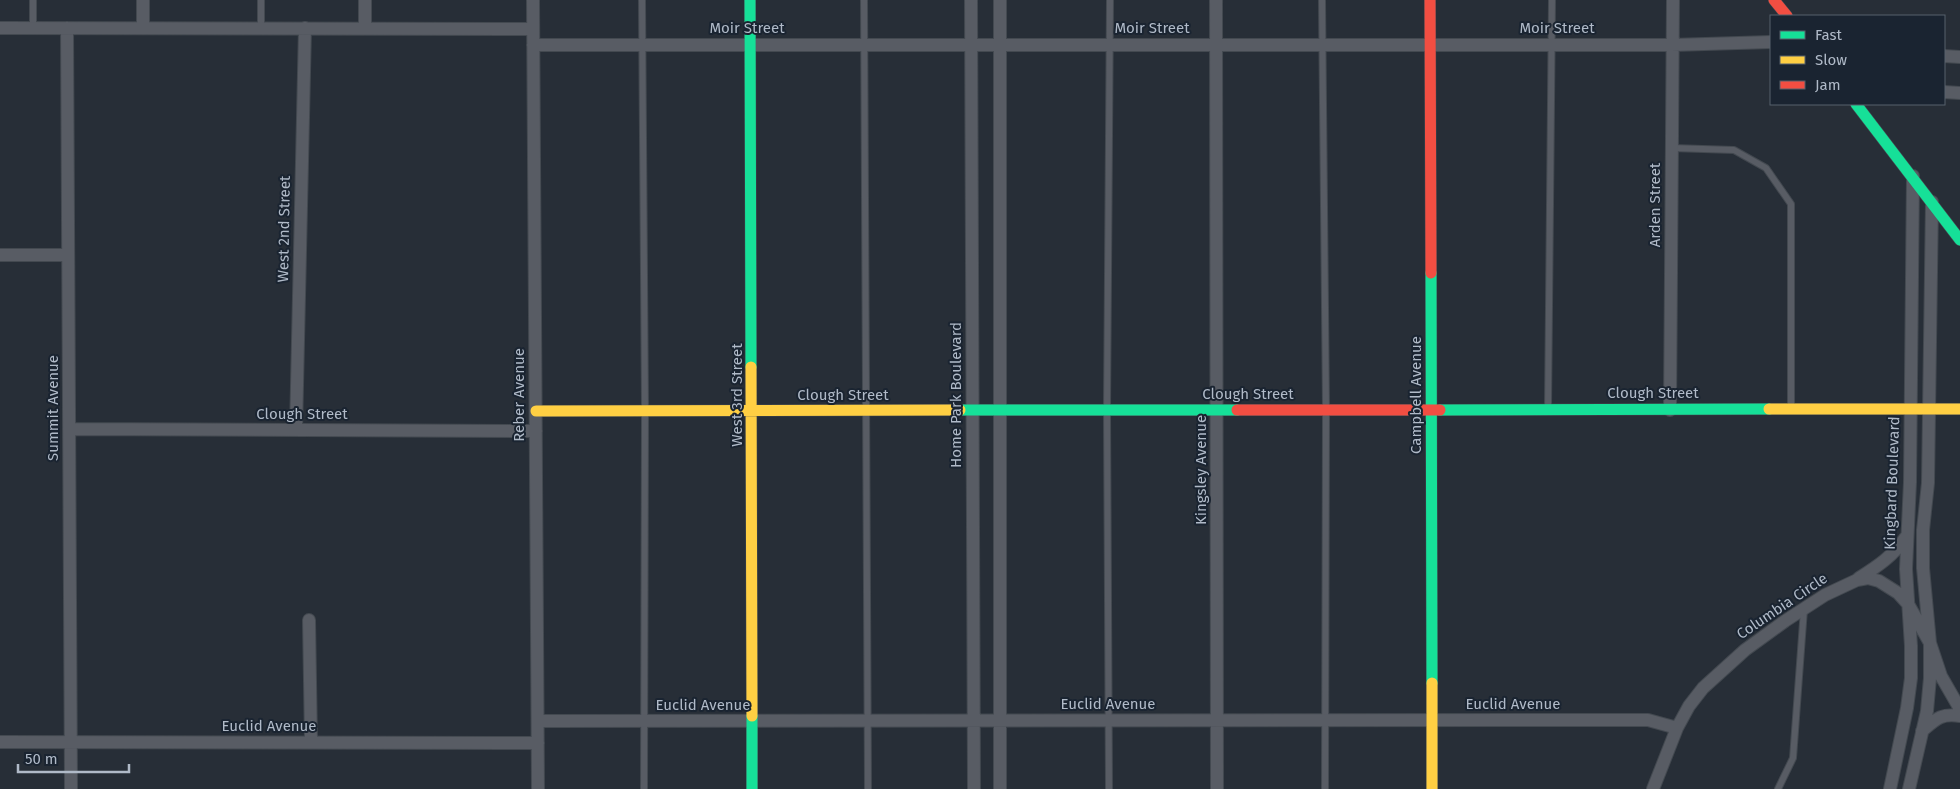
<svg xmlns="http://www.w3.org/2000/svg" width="1960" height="789" viewBox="0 0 1960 789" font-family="'Fira Sans',sans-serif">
  <rect width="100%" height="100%" fill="#272e37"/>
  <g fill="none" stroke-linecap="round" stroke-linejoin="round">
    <g stroke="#434950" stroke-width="8">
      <path id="lane" d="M33 0V28
        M642 0 645 411 644 789
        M864 0 868 789
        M1322 0 1326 410 1325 789
        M261 28V0
        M1672 148 1734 150 1766 168 1791 204V408
        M1548 409 1552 0
        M1109 789 1107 411 1110 0
        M1778 789 1793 758 1804 609"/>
    </g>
    <g stroke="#434950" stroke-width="14">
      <path id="street" d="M143 0V28
        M365 0V28
        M533 0 538 789
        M971 0 974 789
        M1000 0V789
        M1216 0 1217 789
        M0 28 533 29
        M67 28 71 789
        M533 45H1672L1771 42
        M1944 56 1960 57
        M1944 92 1960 93
        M0 255H68
        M1670 410 1673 0
        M69 429 536 431
        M296 430 305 28
        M1859 578C1878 566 1893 556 1906 537
        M309 620 311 742
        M538 721 1648 720 1677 728
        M1922 731C1936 719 1941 713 1960 716
        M0 742 538 743
        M1653 789 1677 728 1689 706 1703 688 1745 650 1785 621 1825 595 1857 580 1868 578 1879 581 1898 593 1908 604 1930 643 1941 676 1960 709
        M1890 789 1907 708 1911 678V646L1906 569 1910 482 1913 176
        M1909 789 1927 711 1930 678V643L1923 568V530L1928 483 1932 202"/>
    </g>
    <g stroke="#434950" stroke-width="12">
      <path id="fast" d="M750 0 751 367
        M1856 104 1960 240
        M1431 273 1432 683
        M960 410H1237
        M1440 410 1769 409
        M752 716V789"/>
    </g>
    <g stroke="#434950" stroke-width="12">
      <path id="slow" d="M751 367 752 716
        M1769 409H1960
        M536 411 960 410
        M1432 683V789"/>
    </g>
    <g stroke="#434950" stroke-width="12">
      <path id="jam" d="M1430 0 1431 273
        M1774 0 1787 16
        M1237 410H1440"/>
    </g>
    <use href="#lane" stroke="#585c64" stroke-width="6"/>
    <use href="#street" stroke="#585c64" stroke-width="12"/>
    <use href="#fast" stroke="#16e098" stroke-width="11"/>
    <use href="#slow" stroke="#ffcf43" stroke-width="11"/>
    <use href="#jam" stroke="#f24e42" stroke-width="11"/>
  </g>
  <g text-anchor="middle" stroke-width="4" stroke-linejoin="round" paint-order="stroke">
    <g font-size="15" fill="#b0bac8" stroke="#1a2431">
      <text x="747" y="33">Moir Street</text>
      <text x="1152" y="33">Moir Street</text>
      <text x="1557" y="33">Moir Street</text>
      <text transform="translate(1655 205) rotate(-90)" y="5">Arden Street</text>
      <text transform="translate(284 229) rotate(-89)" y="5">West 2nd Street</text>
      <text x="1653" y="398">Clough Street</text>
      <text x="1248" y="399">Clough Street</text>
      <text transform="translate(519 395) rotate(-90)" y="5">Reber Avenue</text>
      <text transform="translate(737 395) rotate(-90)" y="5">West 3rd Street</text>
      <text x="843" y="400">Clough Street</text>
      <text transform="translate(956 395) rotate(-90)" y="5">Home Park Boulevard</text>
      <text transform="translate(1416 395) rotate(-90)" y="5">Campbell Avenue</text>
      <text transform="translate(53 408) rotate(-90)" y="5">Summit Avenue</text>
      <text x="302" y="419">Clough Street</text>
      <text transform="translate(1201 470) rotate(-90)" y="5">Kingsley Avenue</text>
      <text transform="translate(1892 483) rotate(-88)" y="5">Kingbard Boulevard</text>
      <text transform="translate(1782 606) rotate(-34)" y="5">Columbia Circle</text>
      <text x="1108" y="709">Euclid Avenue</text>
      <text x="1513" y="709">Euclid Avenue</text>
      <text x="703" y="710">Euclid Avenue</text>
      <text x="269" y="731">Euclid Avenue</text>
    </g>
  </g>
  <rect x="1770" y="15" width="175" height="90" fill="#1a2431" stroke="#56606d"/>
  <rect x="1780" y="31" width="25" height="8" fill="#16e098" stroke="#56606d"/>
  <text x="1815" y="40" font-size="15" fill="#b0bac8">Fast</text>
  <rect x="1780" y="56" width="25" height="8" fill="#ffcf43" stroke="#56606d"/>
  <text x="1815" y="65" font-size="15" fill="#b0bac8">Slow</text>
  <rect x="1780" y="81" width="25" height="8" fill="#f24e42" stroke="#56606d"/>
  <text x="1815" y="90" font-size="15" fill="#b0bac8">Jam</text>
  <path d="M18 764v8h111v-8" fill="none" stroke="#b0bac8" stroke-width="2.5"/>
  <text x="25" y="764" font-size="15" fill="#b0bac8" stroke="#1a2431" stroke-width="4" paint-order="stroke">50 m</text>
</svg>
